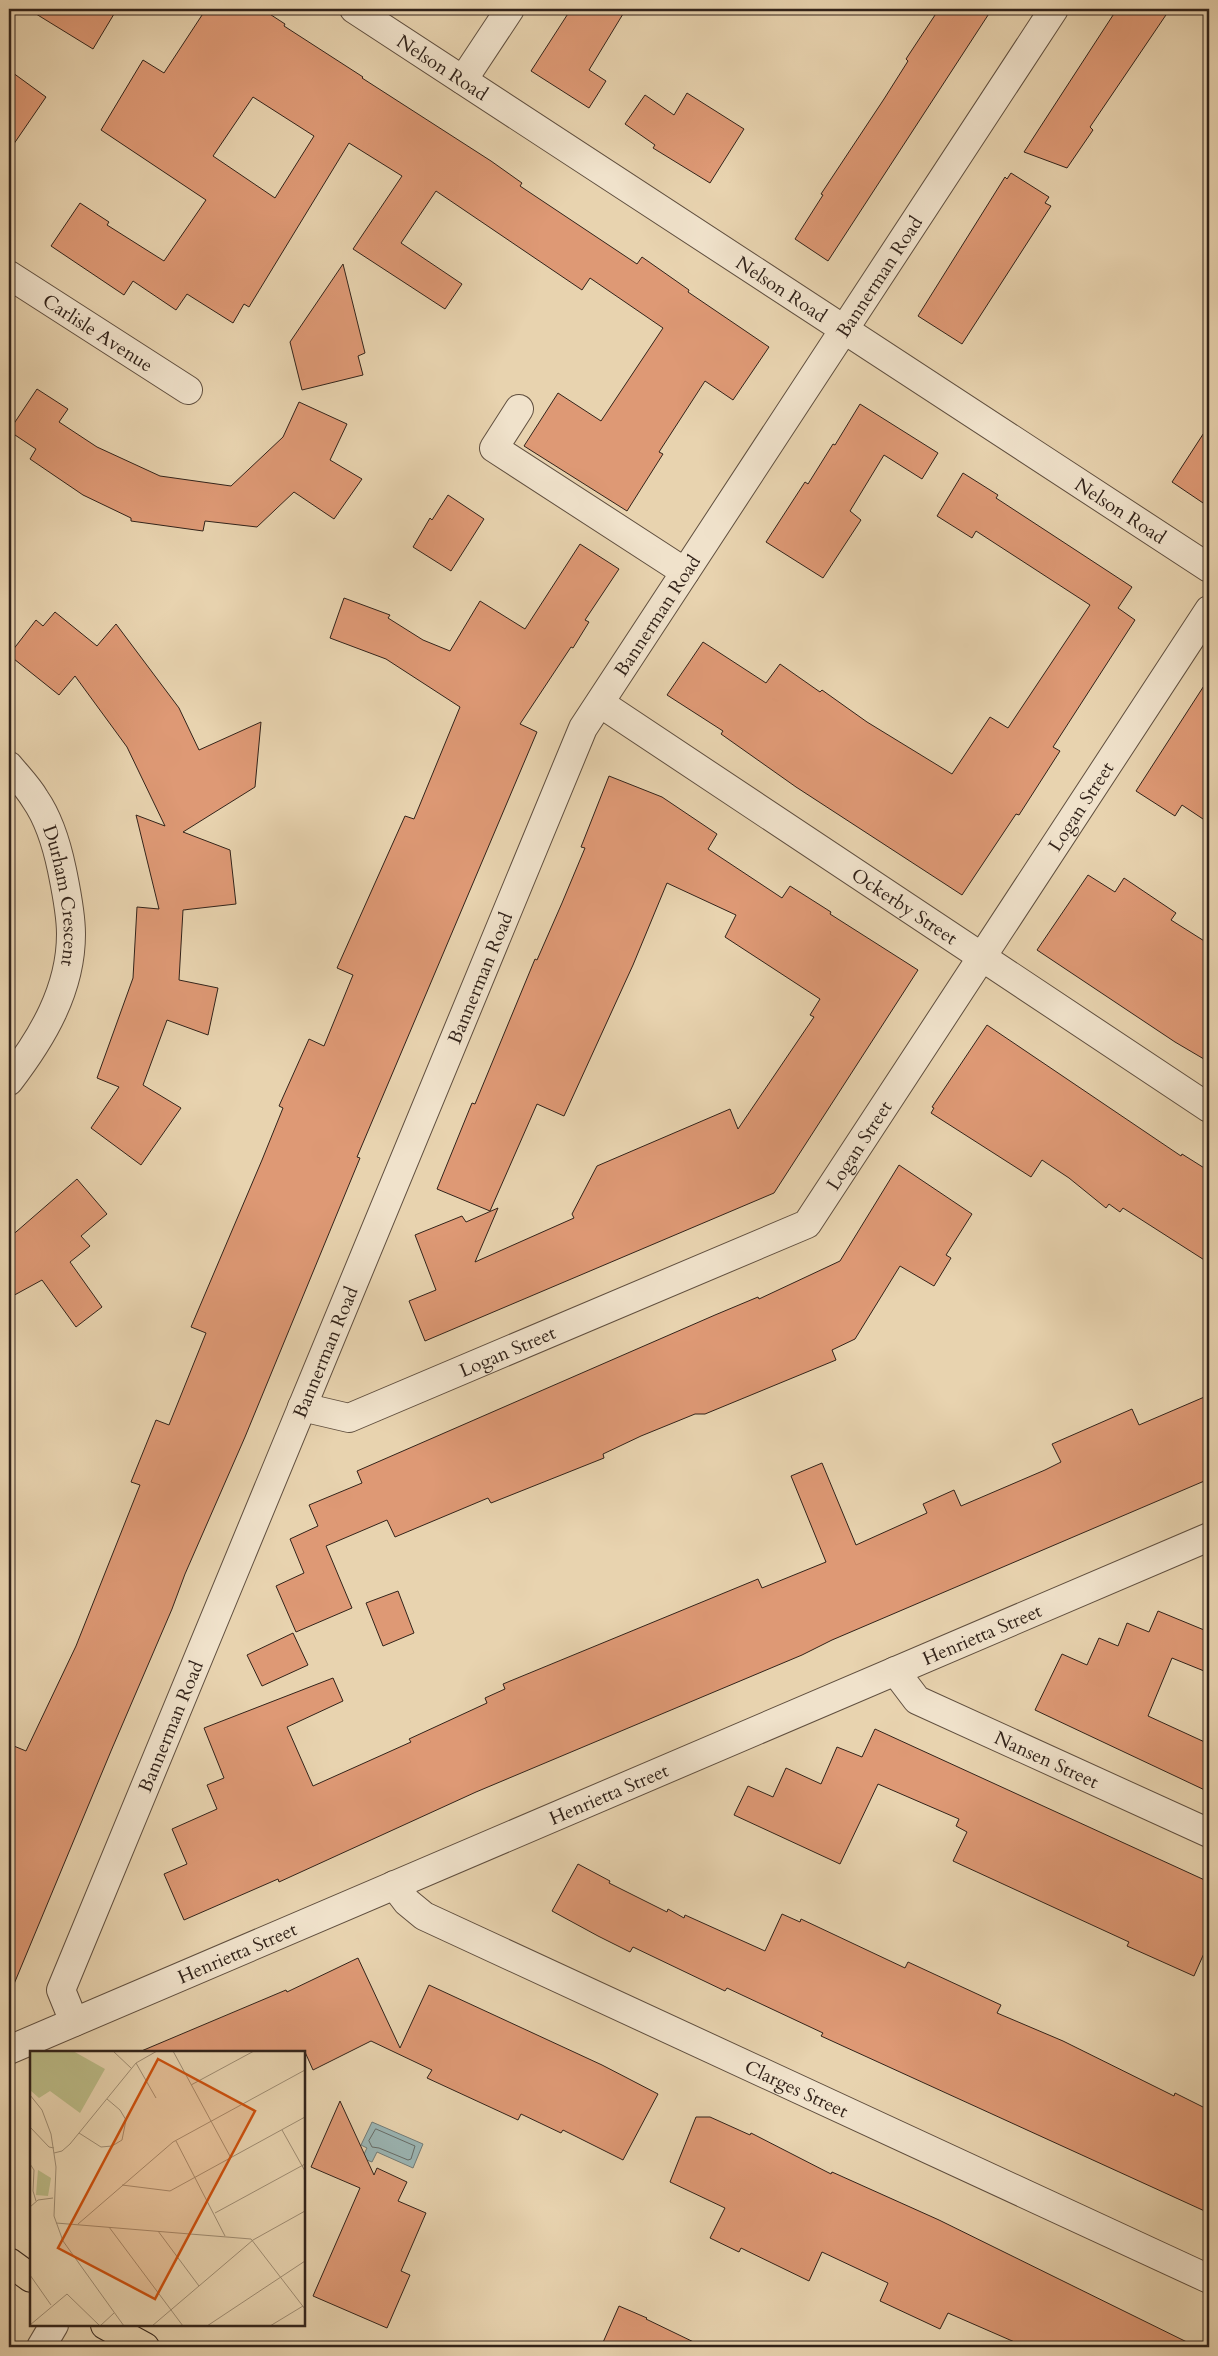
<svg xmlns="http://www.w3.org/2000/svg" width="1218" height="2356" viewBox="0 0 1218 2356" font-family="Cardo,serif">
  <rect width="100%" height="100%" fill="#e8d3af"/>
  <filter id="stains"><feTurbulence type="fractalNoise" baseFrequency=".004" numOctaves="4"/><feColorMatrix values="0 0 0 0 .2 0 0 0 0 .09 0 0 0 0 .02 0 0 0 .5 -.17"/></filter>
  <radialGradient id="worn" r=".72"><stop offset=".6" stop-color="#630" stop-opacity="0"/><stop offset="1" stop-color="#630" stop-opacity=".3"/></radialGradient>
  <path fill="#9bb6b5" stroke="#717b77" d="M372 2122 423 2144 413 2168 377 2152 372 2162 362 2158 367 2148 361 2145Z"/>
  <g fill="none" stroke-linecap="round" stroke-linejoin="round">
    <path stroke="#666c68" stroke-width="1" d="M376 2129 415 2146 411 2159 408 2160 379 2148 372 2147 369 2141Z"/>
  </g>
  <path fill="#de9975" stroke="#32231a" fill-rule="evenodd" d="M28 9H117L93 49Z
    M206 9H262L285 24 284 26 363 77 362 78 491 161 522 183 520 186 637 264 642 257 689 290 688 292 769 347 733 400 705 381 659 452 663 454 627 511 524 446 558 393 601 421 663 328 590 278 582 290 436 191 401 243 462 284 445 309 353 249 402 176 349 143 249 307 244 304 233 323 187 294 176 310 133 281 124 295 51 246 80 203 109 222 107 225 164 261 206 200 101 130 143 60 164 73ZM253 97 314 136 275 198 213 156Z
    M571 9H626L589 70 606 81 589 108 531 71Z
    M939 9H992L828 261 795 239 823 195 821 194 884 99 908 61 906 59Z
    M1117 9H1170L1090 127 1093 130 1067 168 1024 152Z
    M9 70 46 97 9 151Z
    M687 93 744 129 710 183 653 148 655 145 625 124 645 95 674 115Z
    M1011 173 1049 197 1045 203 1051 206 962 344 918 316 1005 177 1007 179Z
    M343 264 365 353 358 356 363 375 302 390 290 342Z
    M37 389 68 409 59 422 97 447 160 476 231 486 283 437 299 402 347 424 330 460 362 479 334 519 294 492 257 527 205 521 203 531 131 521V518L83 495 30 459 36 449 9 431Z
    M860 404 938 453 922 479 884 455 850 511 861 520 823 578 766 542 805 482 808 484 833 444 835 445Z
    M1209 425V507L1172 482Z
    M963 473 998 495 996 498 1132 587 1118 608 1135 620 1053 747 1060 751 1019 815 1016 814 962 895 796 787 721 734 723 731 667 695 703 642 766 683 780 664 820 692 822 690 867 722 952 774 990 717 1008 728 1090 605 976 531 972 538 937 516Z
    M448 495 484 519 451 571 413 547 430 518 432 520Z
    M580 544 619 569 585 620 589 622 573 648 571 647 520 724 537 732 357 1157 360 1158 245 1437 185 1574 172 1609 111 1751 9 1996V1744L26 1751 76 1646 140 1485 131 1482 156 1420 169 1425 206 1333 191 1327 262 1160 283 1108 279 1106 309 1039 324 1046 353 975 337 968 405 816 414 819 460 707 386 659 330 638 344 598 390 615 388 618 423 640 450 651 480 601 525 629Z
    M55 612 97 646 116 624 179 708 199 750 261 722 255 787 183 832 230 850 236 904 183 910 179 980 218 988 208 1035 167 1020 143 1085 181 1108 141 1165 91 1128 119 1087 97 1078 133 978 137 907 159 909 136 815 165 826 127 747 75 676 59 695 9 655 36 620 43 626Z
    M1209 678V823L1182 805 1175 816 1136 791Z
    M609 776 662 797 717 834 708 849 782 898 790 886 831 912 830 914 918 970 774 1193 425 1341 409 1301 436 1290 415 1235 462 1216 466 1222 498 1208 475 1262 574 1218 572 1214 597 1166 730 1109 738 1129 814 1017 810 1015 820 999 725 937 736 915 667 883 633 965 564 1116 537 1104 490 1211 437 1189 472 1103 475 1104 535 959 537 960 562 903 585 848 581 847Z
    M1088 875 1115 892 1124 878 1176 913 1171 920 1209 944V1062L1175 1042 1037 950Z
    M987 1025 1181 1156 1182 1154 1209 1171V1263L1123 1208 1120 1212 1109 1204 1106 1208 1069 1178 1042 1160 1031 1177 931 1113 934 1108 932 1107Z
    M899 1165 972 1214 946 1255 951 1258 934 1286 900 1266 855 1339 832 1350 836 1360 705 1414H695L641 1436 603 1454 604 1458 491 1503 488 1498 395 1537 387 1520 326 1546 352 1608 296 1632 276 1586 304 1573 290 1539 318 1526 309 1505 362 1483 357 1471 715 1315 758 1297 759 1299 840 1261Z
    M77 1179 107 1214 81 1236 90 1246 70 1262 102 1307 76 1327 42 1280 9 1298V1238Z
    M1209 1395V1479L832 1640 802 1655 476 1792 279 1882 278 1879 184 1920 164 1874 187 1864 172 1829 217 1809 207 1785 224 1778 204 1728 333 1678 343 1701 287 1727 313 1786 411 1742 409 1739 487 1703 485 1698 505 1689 503 1684 758 1579 762 1588 826 1562 791 1476 822 1463 856 1545 927 1513 923 1504 954 1490 961 1506 1045 1470 1061 1462 1052 1444 1132 1409 1139 1425Z
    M398 1591 414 1633 383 1646 366 1603Z
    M1158 1611 1209 1632V1673L1172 1658 1148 1716 1209 1744V1792L1035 1710 1062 1654 1087 1665 1099 1638 1118 1646 1127 1623 1149 1632Z
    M293 1633 308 1665 262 1686 247 1655Z
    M875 1729 1209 1882V1942L1194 1976 1127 1946 1129 1942 953 1861 967 1832 956 1826 959 1819 878 1784 840 1864 734 1815 748 1786 773 1797 786 1768 821 1784 837 1747 862 1757Z
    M578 1864 610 1881 609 1883 667 1912 668 1909 684 1918 685 1915 765 1951 782 1914 800 1922 801 1919 905 1968 908 1962 1001 2005 997 2013 1063 2041 1174 2096 1175 2093 1209 2110V2213L821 2036 823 2033 727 1988 725 1991 633 1947 630 1952 598 1936 552 1911Z
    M358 1958 400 2048 429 1985 602 2065 658 2094 623 2160 563 2130 561 2133 521 2114 518 2120 427 2078 432 2070 371 2041 313 2070 305 2052H139L286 1990 287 1992Z
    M340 2101 374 2175 377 2168 407 2182 398 2201 426 2213 401 2271 410 2275 387 2328 313 2296 360 2188 311 2167Z
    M696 2117H710L750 2135 751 2133 831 2174 832 2172 939 2220 1197 2347H1026L948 2313 940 2329 880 2301 888 2283 822 2252 809 2281 741 2248 739 2252 710 2238 725 2208 670 2182Z
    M619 2306 647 2318 646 2319 704 2347H601Z"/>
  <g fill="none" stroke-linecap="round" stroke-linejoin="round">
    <g stroke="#604f3f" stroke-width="30">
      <g id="minor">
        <path id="s1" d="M354 9 1209 568"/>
        <path d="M463 80 510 9"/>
        <path id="s2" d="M9 275 188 390"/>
        <path d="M519 409 494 448 685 572"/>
        <path id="s3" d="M600 703 1209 1108"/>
        <path id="s4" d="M9 766C18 777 28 787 35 799 49 819 57 846 62 870 66 890 71 913 71 934 71 990 42 1038 9 1081"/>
        <path id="s5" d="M302 1407 349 1418 807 1224 1209 610"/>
        <path id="s6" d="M895 1671 917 1700 1209 1833"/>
        <path id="s7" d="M394 1885 407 1902 424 1916 1209 2279"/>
        <path id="s8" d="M74 2022 61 1990 583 728 1054 9"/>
        <path id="s9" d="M9 2050 1209 1537"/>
        <path d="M41 2347 54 2325"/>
      </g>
    </g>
    <g stroke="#32231a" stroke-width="30">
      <path id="major" d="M9 2262 31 2278
        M105 2325 145 2347"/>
    </g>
    <use href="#minor" stroke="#f0e2cb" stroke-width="28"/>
    <use href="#major" stroke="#e8d3af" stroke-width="28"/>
  </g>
  <g text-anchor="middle" stroke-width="5" stroke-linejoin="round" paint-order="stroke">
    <g font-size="19" fill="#32231a" stroke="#f0e2cb">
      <text dy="7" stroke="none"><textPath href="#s1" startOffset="106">Nelson Road</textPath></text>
      <text dy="7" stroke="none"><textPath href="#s8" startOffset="1940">Bannerman Road</textPath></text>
      <text dy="7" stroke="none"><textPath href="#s1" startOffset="511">Nelson Road</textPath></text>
      <text dy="7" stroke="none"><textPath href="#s2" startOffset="106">Carlisle Avenue</textPath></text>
      <text dy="7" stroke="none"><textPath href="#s1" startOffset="916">Nelson Road</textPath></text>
      <text dy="7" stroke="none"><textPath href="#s8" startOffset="1535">Bannerman Road</textPath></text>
      <text dy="7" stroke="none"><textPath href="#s5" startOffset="1045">Logan Street</textPath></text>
      <text dy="7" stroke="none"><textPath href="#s4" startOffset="144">Durham Crescent</textPath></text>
      <text dy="7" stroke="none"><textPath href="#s3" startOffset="366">Ockerby Street</textPath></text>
      <text dy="7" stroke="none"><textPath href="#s8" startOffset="1130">Bannerman Road</textPath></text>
      <text dy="7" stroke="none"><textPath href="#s5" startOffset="640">Logan Street</textPath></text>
      <text dy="7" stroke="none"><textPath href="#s5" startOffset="220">Logan Street</textPath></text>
      <text dy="7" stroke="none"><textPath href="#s8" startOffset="725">Bannerman Road</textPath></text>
      <text dy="7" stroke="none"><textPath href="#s9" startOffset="1058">Henrietta Street</textPath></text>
      <text dy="7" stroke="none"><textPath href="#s8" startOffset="320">Bannerman Road</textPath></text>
      <text dy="7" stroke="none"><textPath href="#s6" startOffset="179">Nansen Street</textPath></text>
      <text dy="7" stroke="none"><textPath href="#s9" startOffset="652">Henrietta Street</textPath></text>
      <text dy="7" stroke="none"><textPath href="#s9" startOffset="248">Henrietta Street</textPath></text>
      <text dy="7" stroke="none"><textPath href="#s7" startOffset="454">Clarges Street</textPath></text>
    </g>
  </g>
  <g transform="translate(30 2051)">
    <rect width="275" height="275" fill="#e8d3af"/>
    <path d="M0 0H43L75 18 50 62 20 40 9 47 0 39ZM8 119 21 127 18 145 6 144Z" fill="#bbbb87"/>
    <path fill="none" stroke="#9f8d73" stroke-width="1" d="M83 0 102 18M143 0 201 107M106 12 126 47M161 34 224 0M0 44 12 59 21 83 26 116 24 165 33 190 94 275M0 76 19 96 24 97M252 79 275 120M49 82 71 96 82 95 92 89 96 69 90 59 77 48M146 90 195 185M24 102 32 100 40 93 106 12 127 0M0 113 4 119 3 140 6 150M92 134 140 140 275 66M0 156 8 149 23 147M185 162 275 113M26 172 221 188 275 258M48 173 143 91 275 19M79 176 153 275M128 180 169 235M0 224 21 254M0 274 37 243 70 275M70 275 84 262M122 275 223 189 275 160M177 275 275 210M240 275 273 255"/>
    <path fill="#cd510e" fill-opacity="0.15" stroke="#cd510e" stroke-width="2.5" d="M128 8 225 60 125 248 28 197Z"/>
    <rect width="275" height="275" fill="none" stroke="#32231a" stroke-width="2.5"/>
  </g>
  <rect width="1218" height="2356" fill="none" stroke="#e8d3af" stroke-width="30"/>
  <rect x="10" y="10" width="1198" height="2336" fill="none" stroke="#32231a" stroke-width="2.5"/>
  <rect x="15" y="15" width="1188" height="2326" fill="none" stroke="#32231a"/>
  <rect width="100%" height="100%" filter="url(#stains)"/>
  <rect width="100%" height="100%" fill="url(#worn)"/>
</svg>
